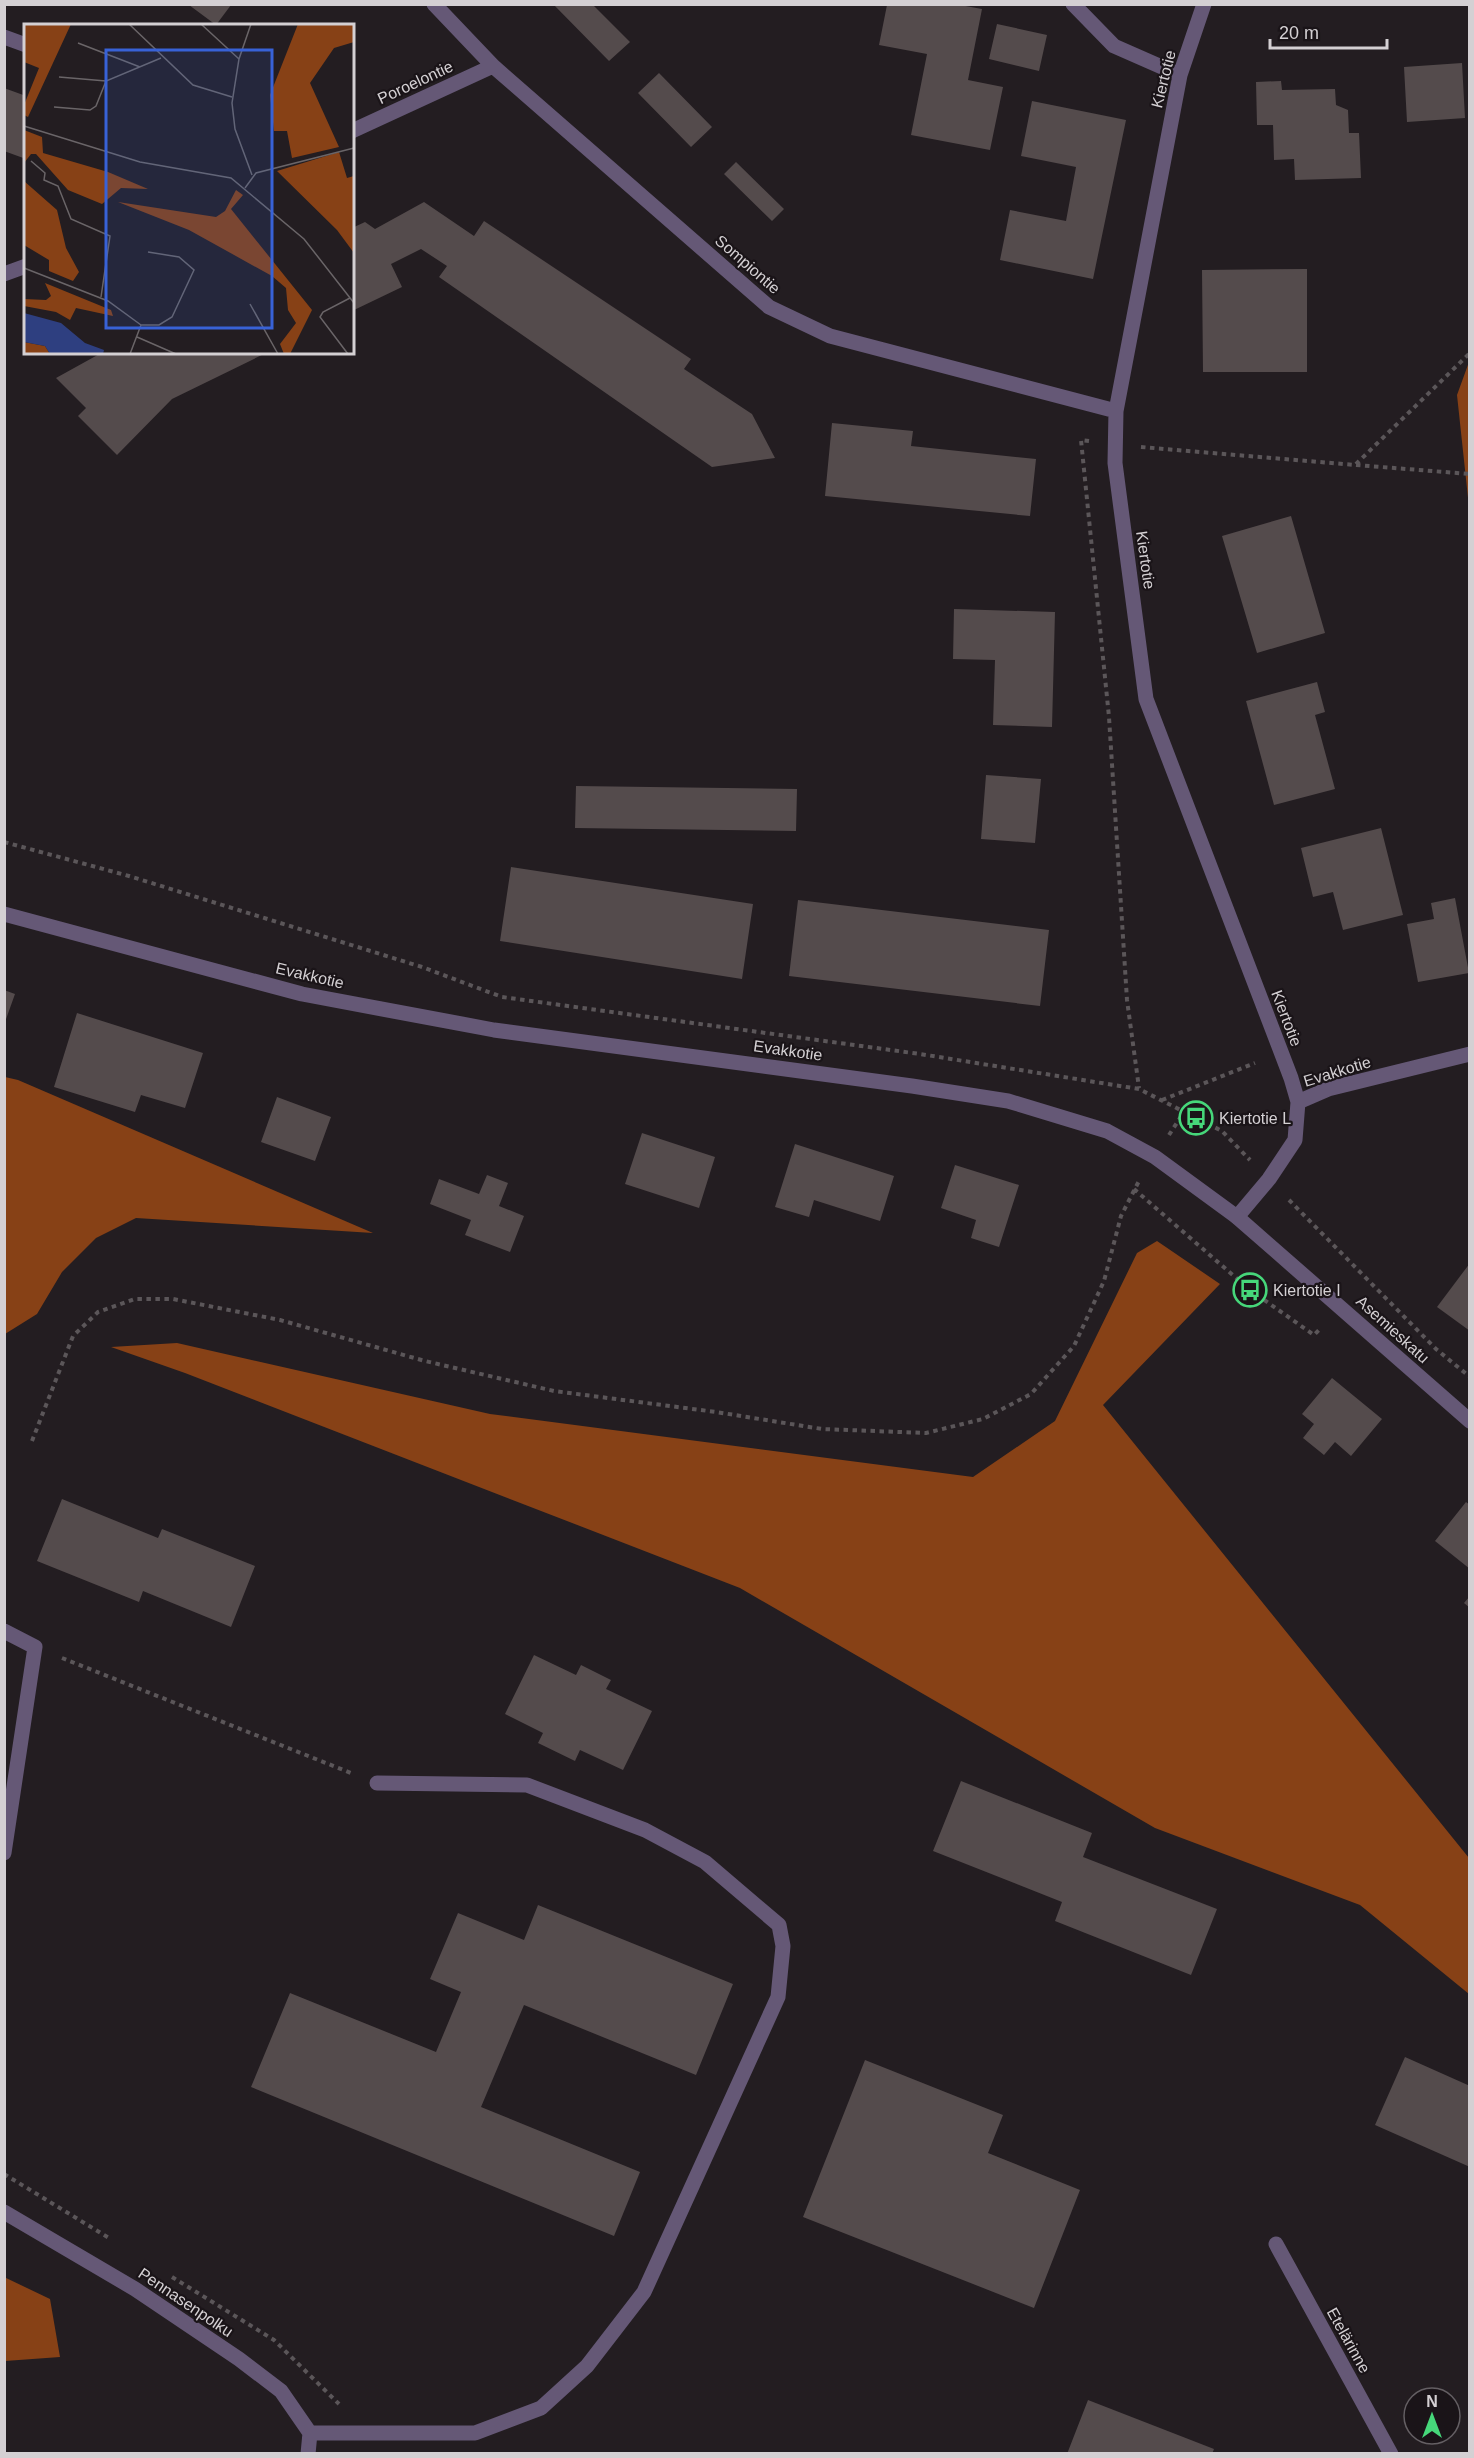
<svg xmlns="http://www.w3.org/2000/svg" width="1474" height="2458" viewBox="0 0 1474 2458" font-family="Helvetica,sans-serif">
  <rect width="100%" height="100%" fill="#231d21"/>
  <path fill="#874116" d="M1469 362H1470L1469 507 1457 395Z
    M5 1077 18 1080 373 1233 136 1218 96 1238 62 1272 37 1314 5 1334Z
    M1157 1241 1220 1284 1103 1405 1469 1858V1994L1360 1905 1155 1828 740 1588 185 1373 111 1347 177 1343 490 1414 973 1477 1055 1421 1137 1253Z
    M4 2277 50 2299 60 2357 5 2361Z"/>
  <path fill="#544b4c" d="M553 4H592L630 42 609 61Z
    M189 5H231L216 25Z
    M887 5H960L982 9 968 80 1003 87 990 150 911 135 927 54 879 45Z
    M997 24 1047 35 1039 71 989 59Z
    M1462 63 1465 118 1407 122 1404 67Z
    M659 73 712 127 691 147 638 93Z
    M1281 81 1282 90 1335 89 1336 105 1348 110 1349 133H1359L1361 178 1295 180 1294 159 1274 160 1273 125H1257L1256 82Z
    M4 88 26 96V159L4 151Z
    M1032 101 1126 120 1093 279 1000 260 1010 210 1066 221 1076 167 1021 156Z
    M736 162 784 209 772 221 724 174Z
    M424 202 474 236 484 221 691 359 684 369 752 414 775 458 712 467 439 277 447 266 421 249 391 264 402 287 352 311V228L365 222 375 229Z
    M1307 269V372H1203L1202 270Z
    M103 352H268L172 399 117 455 78 416 86 408 56 378Z
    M832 423 913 431 911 446 1036 459 1030 516 825 496Z
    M1291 516 1325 633 1257 653 1222 536Z
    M954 609 1055 612 1052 727 993 725 995 660 953 659Z
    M1317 682 1325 712 1315 715 1335 789 1274 805 1246 701Z
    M986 775 1041 779 1035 843 981 839Z
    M576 786 797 789 796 831 575 828Z
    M1381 828 1403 915 1343 930 1333 892 1313 897 1301 848Z
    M511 867 753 904 742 979 500 941Z
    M1455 898 1469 973 1418 982 1407 924 1434 919 1431 903Z
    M798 900 1049 930 1040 1006 789 976Z
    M4 990 15 994 5 1022H4Z
    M77 1013 203 1053 185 1108 141 1095 135 1112 54 1087Z
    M277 1097 331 1117 315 1161 261 1142Z
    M642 1133 715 1157 699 1208 625 1184Z
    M795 1144 894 1176 880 1221 814 1200 809 1217 775 1207Z
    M955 1165 1019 1185 999 1247 971 1238 976 1220 941 1208Z
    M487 1175 508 1183 499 1206 524 1216 510 1252 465 1235 471 1220 430 1204 439 1179 479 1194Z
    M1470 1263V1331L1437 1307Z
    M1332 1378 1382 1419 1351 1456 1335 1442 1324 1455 1303 1438 1314 1424 1302 1414Z
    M62 1499 158 1538 162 1529 255 1566 231 1627 143 1591 139 1602 37 1561Z
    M1466 1502 1470 1505V1569L1435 1541Z
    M1470 1596V1608L1464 1603Z
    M534 1655 576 1675 581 1665 611 1680 606 1689 652 1711 623 1770 580 1750 575 1761 538 1743 543 1733 505 1714Z
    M961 1781 1092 1833 1083 1857 1217 1909 1191 1975 1055 1921 1062 1902 933 1851Z
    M538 1905 733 1984 696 2075 524 2005 481 2107 640 2172 614 2236 251 2087 290 1993 436 2052 461 1992 430 1979 458 1913 524 1940Z
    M1405 2057 1470 2086V2167L1375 2125Z
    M865 2060 1003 2115 988 2153 1080 2190 1034 2308 803 2217Z
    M1088 2400 1214 2449 1212 2454H1067Z"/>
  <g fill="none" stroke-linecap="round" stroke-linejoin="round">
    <path stroke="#5b5659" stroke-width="4" stroke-dasharray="4.5 4.5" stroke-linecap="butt" d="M1089 441 1081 440 1109 717 1127 1000 1139 1088
      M1141 447 1355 465 1470 353
      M1356 465 1470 474
      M4 842 129 876 422 967 502 997 920 1054 1139 1089 1222 1131 1250 1160
      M1162 1100 1255 1063
      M1169 1135 1184 1112
      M1134 1189 1250 1290 1314 1335 1321 1328
      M1289 1200 1436 1349 1470 1377
      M32 1441 73 1336 98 1312 135 1299H173L280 1320 425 1361 554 1391 716 1412 822 1429 926 1433 983 1419 1031 1394 1074 1346 1104 1281 1121 1216 1140 1179
      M62 1658 351 1773
      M4 2174 109 2238
      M172 2277 274 2340 339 2404"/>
    <path stroke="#655876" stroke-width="15" d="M434 4 493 66 769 307 830 336 1116 411
      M1073 4 1114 46 1180 75
      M1204 4 1180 75 1116 411 1115 463 1146 699 1291 1078 1298 1102
      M4 37 26 45
      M352 131 493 66
      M4 274 26 266
      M1237 1217 1269 1179 1295 1140 1298 1102 1328 1089 1470 1054
      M4 1631 35 1647 4 1853
      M4 2212 135 2289 239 2359 281 2391 310 2433 308 2454
      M1276 2244 1391 2454
      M310 2433H475L541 2408 587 2366 644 2292 778 1997 783 1946 779 1925 705 1862 645 1830 527 1785 377 1783"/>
    <path stroke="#655876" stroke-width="15" d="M4 914 302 994 494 1030 912 1086 1008 1101 1107 1131 1155 1157 1237 1217 1470 1421"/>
  </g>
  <defs>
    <g id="bus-ring" transform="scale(1.725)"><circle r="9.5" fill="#1a1418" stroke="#46d77a" stroke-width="1.5"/><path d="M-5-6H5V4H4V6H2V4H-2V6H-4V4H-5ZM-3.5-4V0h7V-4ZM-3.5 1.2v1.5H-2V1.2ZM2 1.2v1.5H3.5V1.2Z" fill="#46d77a"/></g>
  </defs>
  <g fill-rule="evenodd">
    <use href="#bus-ring" x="1196" y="1118"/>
    <use href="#bus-ring" x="1250" y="1290"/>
  </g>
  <g text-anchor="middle" stroke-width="4.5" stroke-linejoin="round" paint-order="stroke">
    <g font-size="16" fill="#d4d0d3" stroke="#1a1418">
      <text transform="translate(1163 79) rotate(-76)" y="6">Kiertotie</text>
      <text transform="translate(415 82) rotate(-25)" y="6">Poroelontie</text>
      <text transform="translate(748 264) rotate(41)" y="6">Sompiontie</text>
      <text transform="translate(1146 560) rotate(82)" y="6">Kiertotie</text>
      <text transform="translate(310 975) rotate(13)" y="6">Evakkotie</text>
      <text transform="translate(1287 1018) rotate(69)" y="6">Kiertotie</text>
      <text transform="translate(788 1050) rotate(8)" y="6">Evakkotie</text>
      <text transform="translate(1337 1071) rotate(-17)" y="6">Evakkotie</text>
      <text transform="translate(1393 1329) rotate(42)" y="6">Asemieskatu</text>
      <text transform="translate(186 2302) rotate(34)" y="6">Pennasenpolku</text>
      <text transform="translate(1349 2340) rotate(61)" y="6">Etelärinne</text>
    </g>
    <g font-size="16" fill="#d4d0d3" stroke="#1a1418" text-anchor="start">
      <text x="1219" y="1124">Kiertotie L</text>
      <text x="1273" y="1296">Kiertotie I</text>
    </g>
  </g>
  <g transform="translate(24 24)">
    <rect width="330" height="330" fill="#231d21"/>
    <path d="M0 0H47L4 93 0 91V81L15 44 0 38ZM274 0H330V18L310 24 286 59 315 123 268 134 263 107H250L246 71ZM0 106 18 113 19 129 84 148 124 165 97 164 78 180 44 166 12 130H7L0 139ZM315 128 323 154 330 152V229L313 206 253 147ZM0 157 33 186 42 224 55 248 49 257 25 247V236L0 221ZM212 166 219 171 207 185 288 286 266 330H260L256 320 272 299 264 286 262 264 248 252 165 206 94 178 192 193 201 187ZM21 259 87 286 89 292 52 284 46 296 32 288 0 282V275L22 276 27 272ZM0 318 21 322 26 330H0Z" fill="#874116"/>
    <path d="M0 289 37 299 61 319 80 326 79 330H26L21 322 0 318Z" fill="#2e3f80"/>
    <path fill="none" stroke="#6a6568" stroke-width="1.5" d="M105 0 169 61 208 73M177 0 215 35M227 0 215 35 208 79 211 105 228 151M54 19 116 43M35 53 82 57M30 83 66 86 72 82 82 57 137 34M0 102 116 138 207 154 280 215 330 279M7 137 21 149 20 156 34 162 47 195 86 212 77 273M221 164 232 149 330 124M0 244 84 277 117 301M226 280 254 330M117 301H135L148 293 170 246 155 233 124 228M113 313 152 330M106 330 117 301M324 330 296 293 299 288 326 274"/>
    <path fill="#3862d7" fill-opacity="0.15" stroke="#3862d7" stroke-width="3" d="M82 26H248V304H82Z"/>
    <rect width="330" height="330" fill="none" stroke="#d4d0d3" stroke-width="3"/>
  </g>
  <rect width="1474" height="2458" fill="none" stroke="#d4d0d3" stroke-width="12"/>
  <g transform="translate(1432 2416)"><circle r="28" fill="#1a1418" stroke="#645f63" stroke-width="1.5"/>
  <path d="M0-4.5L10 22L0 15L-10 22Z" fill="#46d77a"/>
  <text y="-9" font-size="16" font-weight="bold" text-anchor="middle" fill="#d4d0d3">N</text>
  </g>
  <path d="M1270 39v9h117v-9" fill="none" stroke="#d4d0d3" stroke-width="3"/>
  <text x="1279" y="39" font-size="18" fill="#d4d0d3" stroke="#1a1418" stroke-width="4.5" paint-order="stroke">20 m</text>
</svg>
